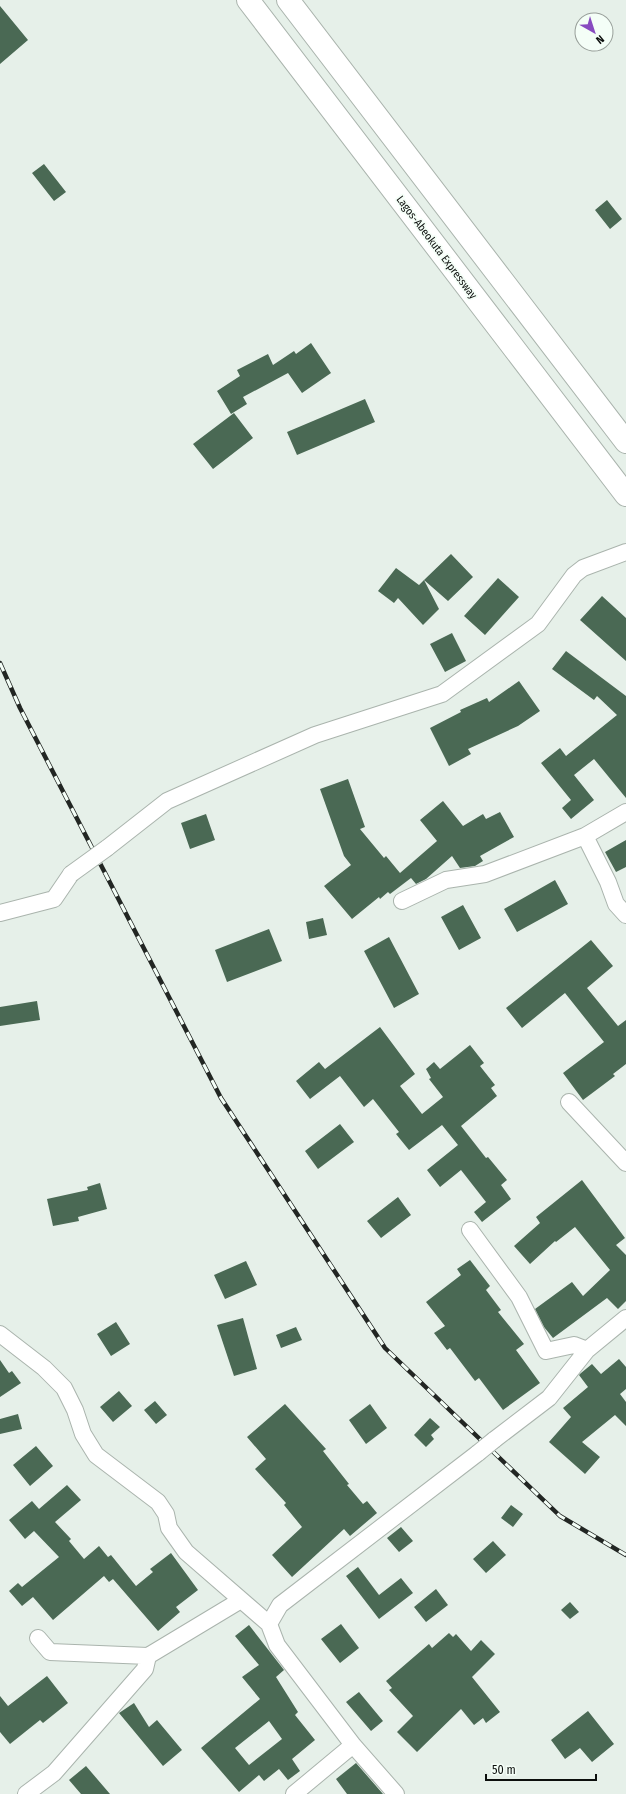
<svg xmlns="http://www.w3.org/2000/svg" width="626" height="1794" viewBox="0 0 626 1794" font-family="'Fira Sans Condensed',sans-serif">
  <rect width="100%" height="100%" fill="#e6f0e9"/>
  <path fill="#4a6954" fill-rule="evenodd" d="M0 6 28 40 0 64Z
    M44 164 66 192 54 201 32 173Z
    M607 200 622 219 610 229 595 210Z
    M311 343 331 373 302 393 288 373 243 397 247 404 231 414 217 391 240 376 237 370 268 354 273 365 294 351 296 354Z
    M365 399 375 422 297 455 287 432Z
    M234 413 253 438 213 469 193 444Z
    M451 554 473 577 448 601 424 580Z
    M396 568 419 585 424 580 439 609 423 625 398 598 394 603 378 591Z
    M498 578 519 597 485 635 464 616Z
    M602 596 626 618V661L580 620Z
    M452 633 466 661 445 672 430 644Z
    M566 651 626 696V798L594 759 574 775 594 800 571 819 562 808 571 800 541 763 560 748 566 756 617 715 597 696 594 700 552 669Z
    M519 681 540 711 518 726 468 749 471 754 449 766 430 728 461 712 460 710 487 698 489 702Z
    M348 779 365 827 360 829 384 858 386 856 400 873 437 841 420 820 443 801 463 826 483 814 486 819 500 812 514 837 480 856 483 861 475 866 460 868 452 856 426 879 416 884 411 878 390 894 388 892 380 899 379 897 352 919 324 886 351 865 344 856 320 789Z
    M206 814 215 840 190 849 181 823Z
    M626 840V867L616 872 605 852Z
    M555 880 568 904 517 932 504 909Z
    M463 905 481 938 459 950 441 917Z
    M323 918 327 935 309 939 306 922Z
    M269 929 282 961 227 982 215 950Z
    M389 937 419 994 394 1008 364 951Z
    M591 940 613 966 587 988 618 1026 626 1020V1064L613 1074 615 1076 583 1100 563 1073 604 1042 565 993 522 1028 506 1008Z
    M37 1001 40 1020 0 1026V1007Z
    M380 1027 415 1074 400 1086 422 1114 443 1097 429 1079 431 1078 426 1069 434 1062 440 1069 470 1045 484 1063 480 1066 495 1085 491 1088 497 1096 461 1126 486 1158 488 1157 507 1180 501 1185 511 1199 482 1222 474 1212 486 1202 461 1170 440 1187 427 1170 458 1145 442 1125 409 1150 396 1134 399 1132 373 1099 364 1107 340 1076 310 1099 296 1081 319 1062 325 1069Z
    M340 1124 354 1142 318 1169 305 1151Z
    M582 1180 625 1238 616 1245 626 1255V1301L618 1309 607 1298 553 1338 544 1327 535 1309 572 1282 583 1296 610 1270 575 1227 556 1242 555 1241 530 1264 514 1246 540 1223 536 1217Z
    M100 1183 107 1209 78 1217 79 1221 53 1226 47 1199 88 1190 87 1187Z
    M398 1197 411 1215 381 1238 367 1221Z
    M470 1260 490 1286 486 1290 501 1310 498 1312 524 1344 516 1350 540 1383 503 1410 479 1378 475 1381 450 1348 447 1350 434 1333 445 1326 426 1302 461 1275 457 1269Z
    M246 1261 257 1285 225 1299 214 1275Z
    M243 1318 257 1369 234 1376 217 1325Z
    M116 1322 130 1344 111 1356 97 1334Z
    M296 1327 302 1340 281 1348 276 1335Z
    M619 1359 626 1367V1389L620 1394 626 1402V1426L615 1415 582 1442 600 1457 585 1474 549 1442 571 1417 563 1408 588 1387 579 1375 581 1373 592 1364 601 1374Z
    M0 1360 9 1373 12 1371 21 1383 0 1397Z
    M119 1391 132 1406 113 1422 100 1407Z
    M155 1401 167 1415 156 1424 144 1410Z
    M285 1404 326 1449 323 1451 349 1484 347 1485 363 1504 367 1501 377 1513 350 1536 344 1529 292 1577 272 1555 302 1527 284 1505 286 1503 255 1469 266 1459 247 1437Z
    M370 1404 387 1428 366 1444 349 1420Z
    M18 1414 22 1429 0 1434V1419Z
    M430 1418 440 1427 431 1435 434 1439 426 1447 414 1435Z
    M36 1446 53 1466 30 1486 13 1465Z
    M67 1485 81 1500 55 1522 71 1539 69 1541 84 1559 99 1546 108 1557 111 1555 136 1586 153 1572 150 1569 171 1553 198 1590 176 1607 180 1612 158 1631 113 1579 109 1582 104 1576 53 1620 33 1597 22 1606 9 1591 18 1583 22 1587 59 1557 34 1531 25 1539 9 1520 32 1501 39 1509Z
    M511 1505 523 1514 513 1527 501 1518Z
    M401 1527 413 1541 399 1552 387 1538Z
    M493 1541 506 1555 486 1573 473 1559Z
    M358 1567 379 1595 401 1578 413 1593 379 1619 346 1576Z
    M436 1589 448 1605 426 1622 414 1607Z
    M570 1602 579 1612 570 1619 561 1610Z
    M341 1624 359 1648 340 1663 321 1639Z
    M249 1625 284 1670 276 1677 298 1712 295 1715 315 1740 292 1759 300 1771 288 1780 279 1769 264 1781 259 1775 239 1792 201 1748 260 1699 242 1677 259 1665 235 1636ZM269 1721 282 1739 249 1765 235 1748Z
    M449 1633 453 1637 456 1634 471 1651 481 1640 495 1654 472 1677 500 1712 486 1723 483 1718 474 1725 461 1709 417 1752 397 1732 413 1716 389 1690 392 1688 386 1681 429 1644 432 1648Z
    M47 1676 68 1703 43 1723 40 1720 10 1744 0 1732V1696L8 1706Z
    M359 1692 383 1721 371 1731 346 1702Z
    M134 1703 149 1727 157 1720 182 1750 163 1766 119 1713Z
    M588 1711 614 1744 592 1762 580 1748 565 1759 551 1740Z
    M356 1763 383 1794H347L336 1779Z
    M86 1766 110 1794H81L69 1780Z"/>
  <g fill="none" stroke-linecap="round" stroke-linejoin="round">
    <g stroke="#aab4ad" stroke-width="18">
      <path id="minor" d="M585 836 608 882 616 904 626 915
        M107 848 167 801 315 735 442 694 538 624 574 575 583 568 626 552
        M402 901 446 880 485 874 585 836 626 812
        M0 913 54 899 71 874
        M569 1102 626 1163
        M470 1230 519 1297 546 1351 574 1345 587 1350 626 1318
        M0 1334 44 1368 64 1388 75 1410 83 1434 96 1455 158 1502 166 1514 169 1528 186 1552 269 1624
        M494 1440 549 1398 587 1350
        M38 1638 50 1652 148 1656 241 1600
        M353 1745 396 1794
        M26 1794 54 1773 145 1669 148 1656
        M294 1794 353 1745 277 1645 269 1624 280 1605 478 1453"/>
    </g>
    <g stroke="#aab4ad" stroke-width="24">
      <path id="trunk" d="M248 0 626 495
        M288 0 626 442"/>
    </g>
    <use href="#minor" stroke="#fff" stroke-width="16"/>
    <use href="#trunk" stroke="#fff" stroke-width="22"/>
    <g stroke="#222623" stroke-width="4.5">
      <path id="rail" d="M0 663 20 708 221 1098 385 1348 560 1516 626 1555"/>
    </g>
    <use href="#rail" stroke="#f4fef7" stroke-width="3" stroke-dasharray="9" stroke-linecap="butt"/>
    <g stroke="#aab4ad" stroke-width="18" stroke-linecap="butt">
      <path id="minor-bridge" d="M71 874 107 848
        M478 1453 494 1440"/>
    </g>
    <use href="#minor-bridge" stroke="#fff" stroke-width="16"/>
  </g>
  <g text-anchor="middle" stroke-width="3.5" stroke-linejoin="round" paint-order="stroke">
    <g font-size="11" fill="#0c0f0d" stroke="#f4fef7">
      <text transform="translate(437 247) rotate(53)" y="4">Lagos-Abeokuta Expressway</text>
    </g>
  </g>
  <g transform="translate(594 32) rotate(141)"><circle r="19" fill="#f4fef7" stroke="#979e99"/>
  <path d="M0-3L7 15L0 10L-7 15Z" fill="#884bc0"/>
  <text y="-6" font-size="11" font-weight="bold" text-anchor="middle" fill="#0c0f0d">N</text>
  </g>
  <path d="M486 1774v6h110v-6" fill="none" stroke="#0c0f0d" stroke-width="2"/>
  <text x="492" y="1774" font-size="12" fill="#0c0f0d" stroke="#f4fef7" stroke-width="3" paint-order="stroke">50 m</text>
</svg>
